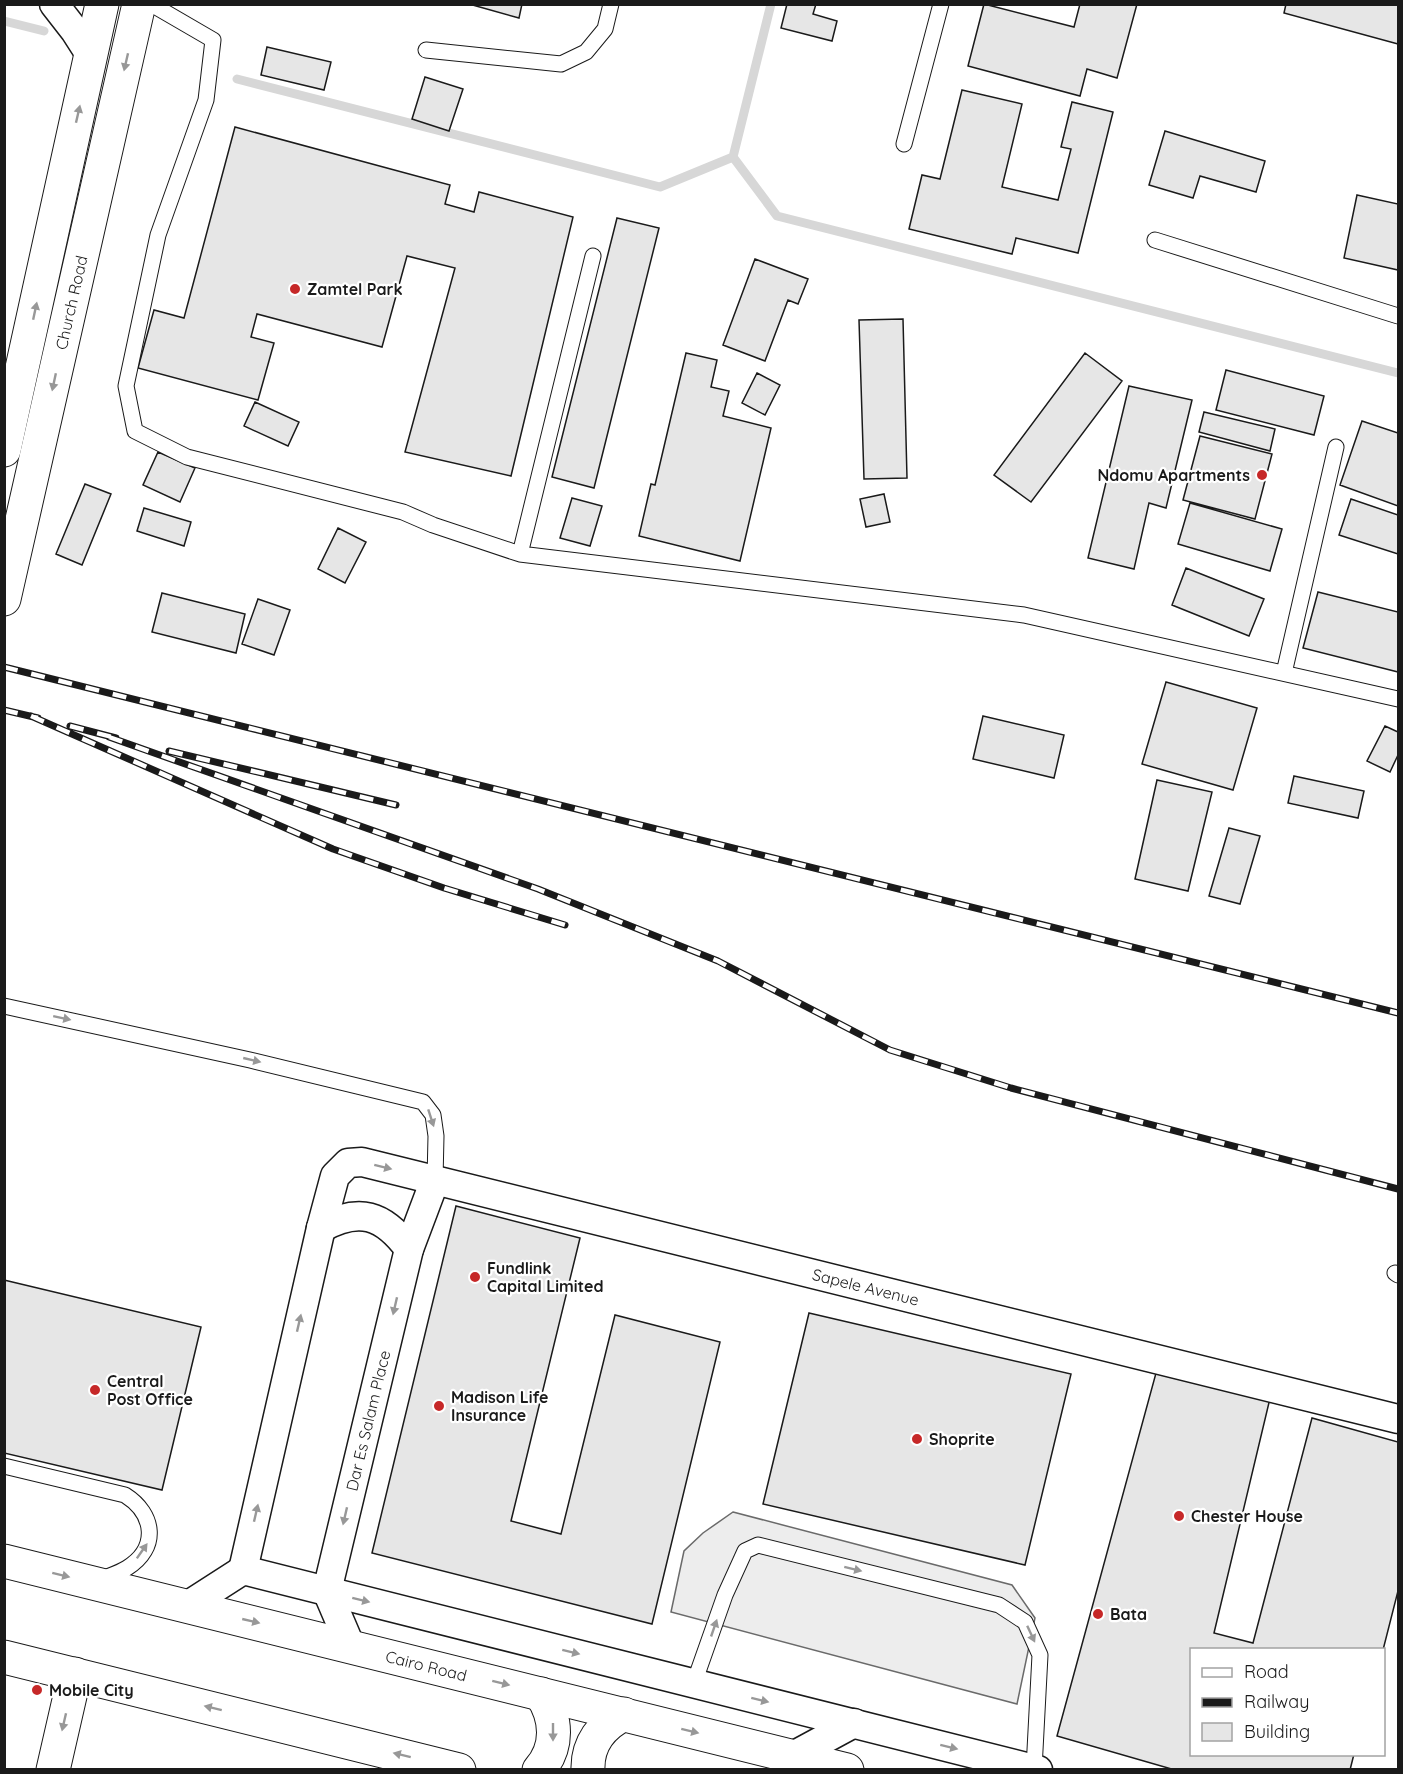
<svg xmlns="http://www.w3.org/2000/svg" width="1403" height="1774" viewBox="0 0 1403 1774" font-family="Quicksand,sans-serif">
  <rect width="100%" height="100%" fill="#fff"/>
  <path fill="#ededed" stroke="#6a6a6a" stroke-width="1.5" d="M733 1512 1012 1585 1035 1618 1017 1704 671 1612 684 1551 703 1533Z"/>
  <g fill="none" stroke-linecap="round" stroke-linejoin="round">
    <path stroke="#d7d7d7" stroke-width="9" d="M4 21 44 31
      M237 79 660 187 733 157 777 216 1398 373
      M733 157 771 4"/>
  </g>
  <path fill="#e6e6e6" stroke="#1a1a1a" stroke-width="1.5" d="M469 4H522L519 18Z
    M787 4H816L813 14 837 21 832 41 781 28Z
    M984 4 1074 27 1080 4H1137L1117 78 1087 69 1080 96 968 66Z
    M1286 4H1398V44L1284 13Z
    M267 47 331 62 324 90 261 75Z
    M425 77 463 89 449 131 412 119Z
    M962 90 1022 104 1002 187 1058 200 1071 149 1061 147 1072 102 1113 112 1078 253 1016 238 1012 254 909 229 922 175 940 179Z
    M235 127 450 185 445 204 474 212 479 192 573 217 511 476 405 452 455 268 407 256 382 347 257 314 251 337 274 343 258 400 138 368 154 310 184 318Z
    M1165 131 1265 161 1256 192 1200 176 1193 198 1149 185Z
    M1357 195 1398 204V270L1344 258Z
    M617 218 659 228 594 488 552 477Z
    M755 259 808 279 798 304 788 300 765 361 723 345Z
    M903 319 907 478 864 479 859 320Z
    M686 353 717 360 711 387 729 391 723 416 771 428 740 561 639 536 651 484 655 485Z
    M1085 353 1122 381 1031 502 994 475Z
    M1226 370 1324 396 1314 435 1216 410Z
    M757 373 780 385 765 415 742 403Z
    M1129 386 1192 400 1166 508 1149 503 1134 569 1088 558Z
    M255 402 299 422 288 446 244 426Z
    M1204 412 1275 429 1270 451 1199 432Z
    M1362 421 1398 433V506L1340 485Z
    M1200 436 1272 454 1255 519 1183 500Z
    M158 452 195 468 180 502 143 485Z
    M85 484 111 494 82 565 56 554Z
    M884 494 890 522 866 527 860 499Z
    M572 498 602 506 590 546 560 538Z
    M1351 499 1398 515V554L1339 535Z
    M1190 503 1282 529 1270 571 1178 544Z
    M144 508 191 522 184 546 137 531Z
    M338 528 366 542 345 583 318 569Z
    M1186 568 1264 599 1249 636 1172 605Z
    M1318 592 1398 612V672L1303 648Z
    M162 593 245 614 236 653 152 632Z
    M258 599 290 610 274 655 242 644Z
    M1166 682 1257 708 1233 790 1142 764Z
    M983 716 1064 735 1054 778 973 759Z
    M1385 726 1398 732V755L1390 772 1367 761Z
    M1294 776 1364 791 1358 818 1288 803Z
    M1157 780 1212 792 1188 891 1135 879Z
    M1229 828 1260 836 1240 904 1209 896Z
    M456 1206 580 1238 511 1521 561 1534 615 1315 720 1342 652 1624 372 1553Z
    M4 1280 201 1327 162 1490 4 1453Z
    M809 1313 1071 1374 1025 1565 763 1504Z
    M1156 1373 1272 1390 1214 1633 1253 1643 1312 1418 1398 1442V1591L1383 1650H1192V1754H1354L1350 1770H1175L1057 1736Z"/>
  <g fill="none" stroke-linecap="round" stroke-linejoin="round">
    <g stroke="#1a1a1a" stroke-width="17">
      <path id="service" d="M151 4 213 40 206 100 158 235 126 386 135 431 187 457 403 512 433 525 520 554 1024 615 1398 699
        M426 50 561 64 586 52 605 29 611 4
        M904 144 941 4
        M1155 240 1398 316
        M520 554 593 256
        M1284 673 1336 447
        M4 1006 250 1060 423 1102 433 1115 436 1136 435 1180
        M1395 1273 1398 1275
        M4 1466 125 1495C155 1514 159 1548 127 1568 119 1573 109 1576 100 1580
        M694 1683 725 1595 745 1551 758 1545 999 1605 1025 1622 1040 1655 1034 1769"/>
    </g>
    <g stroke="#1a1a1a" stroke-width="31">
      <g id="minor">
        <path d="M54 4 75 31 91 56"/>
        <path d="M321 1228C359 1207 383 1214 409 1249"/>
        <path id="s1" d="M243 1570 321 1228 335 1176 348 1163 362 1162 1398 1419"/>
        <path d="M187 1606 243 1570 1038 1770"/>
        <path id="s2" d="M350 1645 327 1591 409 1249 435 1180"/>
        <path d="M793 1756 854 1723"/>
      </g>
    </g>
    <g stroke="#1a1a1a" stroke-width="35">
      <path id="tertiary" d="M53 1770 75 1674"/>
    </g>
    <g stroke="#1a1a1a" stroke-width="35">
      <g id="secondary">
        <path d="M4 450 102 4"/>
        <path id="s3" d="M4 599 139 4"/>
      </g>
    </g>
    <g stroke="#1a1a1a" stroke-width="35">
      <g id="primary">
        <path id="s4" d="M4 1561 847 1770"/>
        <path d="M4 1657 459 1770"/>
        <path d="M539 1770C559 1747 557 1718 541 1694"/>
        <path d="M588 1770C587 1744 602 1725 624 1714"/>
      </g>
    </g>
    <use href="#service" stroke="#fff" stroke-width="15"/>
    <use href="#minor" stroke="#fff" stroke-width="28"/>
    <use href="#tertiary" stroke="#fff" stroke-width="33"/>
    <use href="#secondary" stroke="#fff" stroke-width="33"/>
    <use href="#primary" stroke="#fff" stroke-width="33"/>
    <g stroke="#1a1a1a" stroke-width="7">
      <path id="rail" d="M4 667 1398 1013
        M4 710 38 718
        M31 716 333 849 444 888 565 925
        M70 726 116 738
        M109 737 538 889 718 961 890 1050 1011 1088 1398 1189
        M169 751 396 805"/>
    </g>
    <use href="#rail" stroke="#fff" stroke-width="4.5" stroke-dasharray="14" stroke-linecap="butt"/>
  </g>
  <defs><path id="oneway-solid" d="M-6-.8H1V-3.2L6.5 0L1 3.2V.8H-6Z" transform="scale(1.5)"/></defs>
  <g fill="#989898">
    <use href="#oneway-solid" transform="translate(126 62) rotate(103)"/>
    <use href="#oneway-solid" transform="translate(78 114) rotate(-77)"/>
    <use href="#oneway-solid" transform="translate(35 311) rotate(-78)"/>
    <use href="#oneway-solid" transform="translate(54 382) rotate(102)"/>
    <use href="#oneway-solid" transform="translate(62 1018) rotate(12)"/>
    <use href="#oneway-solid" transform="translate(252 1060) rotate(13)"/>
    <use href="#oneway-solid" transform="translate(431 1118) rotate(72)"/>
    <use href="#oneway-solid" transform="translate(383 1167) rotate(14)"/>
    <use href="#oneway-solid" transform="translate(395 1306) rotate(103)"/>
    <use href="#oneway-solid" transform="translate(299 1323) rotate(-77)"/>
    <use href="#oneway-solid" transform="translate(256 1513) rotate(-77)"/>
    <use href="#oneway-solid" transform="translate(345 1516) rotate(103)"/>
    <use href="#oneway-solid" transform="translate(142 1551) rotate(-55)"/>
    <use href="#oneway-solid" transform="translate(853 1569) rotate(14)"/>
    <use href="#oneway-solid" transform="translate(61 1575) rotate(14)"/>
    <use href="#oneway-solid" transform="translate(361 1600) rotate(14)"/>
    <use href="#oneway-solid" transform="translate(251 1621) rotate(13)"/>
    <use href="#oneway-solid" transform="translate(714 1628) rotate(-71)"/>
    <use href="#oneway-solid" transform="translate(1031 1634) rotate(65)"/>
    <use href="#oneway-solid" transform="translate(571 1652) rotate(14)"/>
    <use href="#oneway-solid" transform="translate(501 1683) rotate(14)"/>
    <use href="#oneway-solid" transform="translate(760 1700) rotate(14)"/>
    <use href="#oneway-solid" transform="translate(213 1708) rotate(-166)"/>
    <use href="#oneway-solid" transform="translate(64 1722) rotate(103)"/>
    <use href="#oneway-solid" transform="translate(690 1731) rotate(14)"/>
    <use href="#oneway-solid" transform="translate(553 1732) rotate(90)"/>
    <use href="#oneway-solid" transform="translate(949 1747) rotate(14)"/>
    <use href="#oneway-solid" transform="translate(402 1755) rotate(-166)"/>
  </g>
  <g fill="#c62828" stroke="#fff" stroke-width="2">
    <circle cx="295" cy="289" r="6"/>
    <circle cx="1262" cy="475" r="6"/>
    <circle cx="475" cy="1277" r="6"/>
    <circle cx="95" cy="1390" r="6"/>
    <circle cx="439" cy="1406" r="6"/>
    <circle cx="917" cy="1439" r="6"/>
    <circle cx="1179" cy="1516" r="6"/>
    <circle cx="1098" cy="1614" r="6"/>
    <circle cx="37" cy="1690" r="6"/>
  </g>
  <g text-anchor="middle" stroke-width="4.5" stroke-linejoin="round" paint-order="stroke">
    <g font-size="16" font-weight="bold" fill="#1a1a1a" stroke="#fff" text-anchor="start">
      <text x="307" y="295">Zamtel Park</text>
      <text x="1250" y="481" text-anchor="end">Ndomu Apartments</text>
      <text x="487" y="1274">Fundlink<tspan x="487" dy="18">Capital Limited</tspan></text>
      <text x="107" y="1387">Central<tspan x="107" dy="18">Post Office</tspan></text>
      <text x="451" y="1403">Madison Life<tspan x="451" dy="18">Insurance</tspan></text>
      <text x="929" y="1445">Shoprite</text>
      <text x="1191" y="1522">Chester House</text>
      <text x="1110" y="1620">Bata</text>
      <text x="49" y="1696">Mobile City</text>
    </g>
    <g font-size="16" fill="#1a1a1a" stroke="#fff">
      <text dy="6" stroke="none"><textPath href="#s3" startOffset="304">Church Road</textPath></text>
      <text dy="6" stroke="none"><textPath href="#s1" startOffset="956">Sapele Avenue</textPath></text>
      <text dy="6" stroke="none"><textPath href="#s2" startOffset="234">Dar Es Salam Place</textPath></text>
      <text dy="6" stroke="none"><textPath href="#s4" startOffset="435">Cairo Road</textPath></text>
    </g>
  </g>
  <rect width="1403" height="1774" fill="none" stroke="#1a1a1a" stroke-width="12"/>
  <rect x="1190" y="1648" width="195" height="108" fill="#ffffff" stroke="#a3a3a3" stroke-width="1.5"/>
  <rect x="1202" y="1668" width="30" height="9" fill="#ffffff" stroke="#a3a3a3" stroke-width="1.5"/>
  <text x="1244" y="1678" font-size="18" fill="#1a1a1a">Road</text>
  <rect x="1202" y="1698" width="30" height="9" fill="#1a1a1a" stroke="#a3a3a3" stroke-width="1.5"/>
  <text x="1244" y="1708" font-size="18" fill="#1a1a1a">Railway</text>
  <rect x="1202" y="1723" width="30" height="18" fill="#e6e6e6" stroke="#a3a3a3" stroke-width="1.5"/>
  <text x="1244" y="1738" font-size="18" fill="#1a1a1a">Building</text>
</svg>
